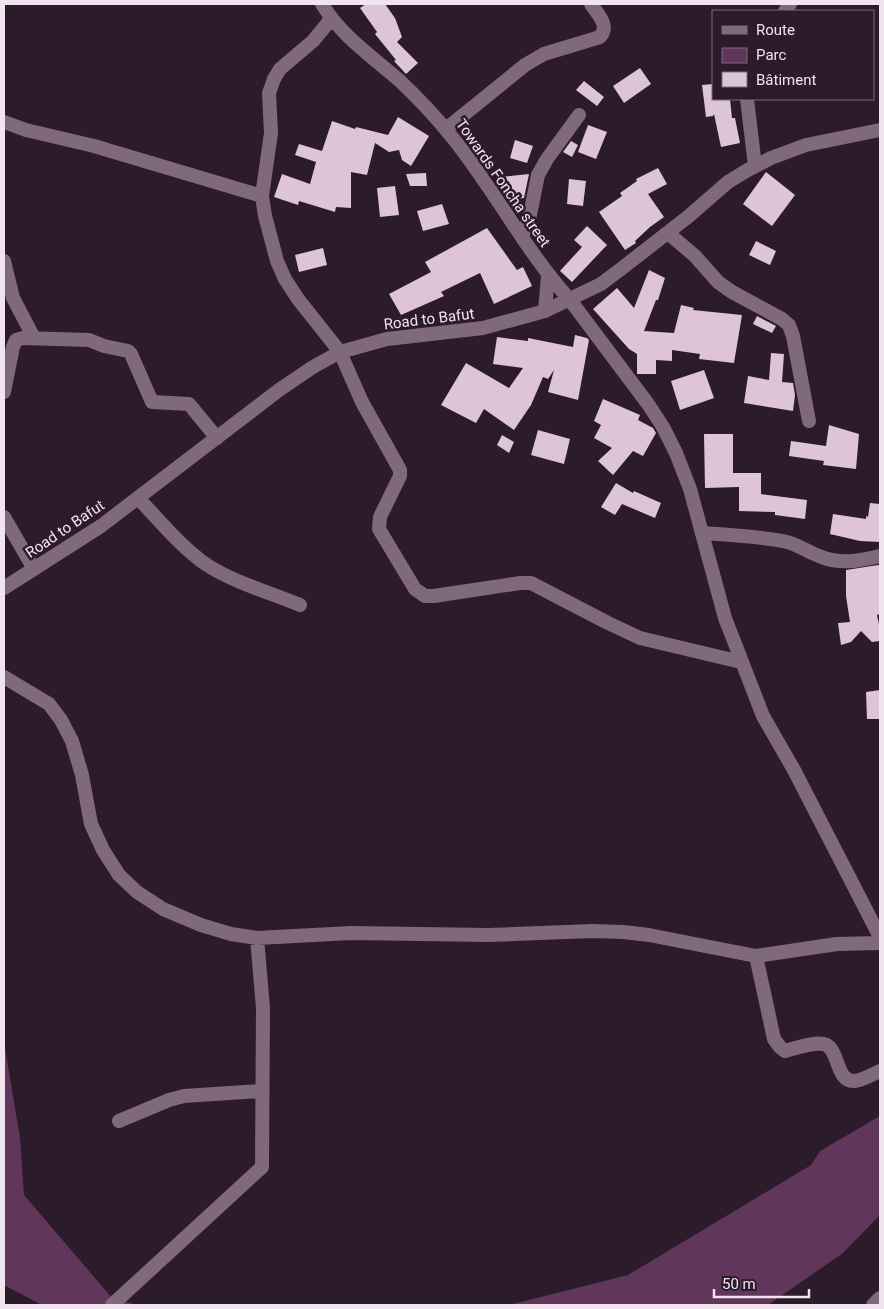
<svg xmlns="http://www.w3.org/2000/svg" width="884" height="1309" viewBox="0 0 884 1309" font-family="Roboto,sans-serif">
  <rect width="100%" height="100%" fill="#2c1b2a"/>
  <path fill="#60365a" d="M4 1042 20 1138 24 1195 112 1298 137 1305H42L4 1285Z
    M880 1116V1215L843 1253 768 1305H509L628 1275 811 1165 820 1151Z"/>
  <path fill="#ddc4d8" d="M366 4H385L395 18 402 37 397 42 418 63 406 74 394 61 396 60 375 34 377 32 360 8Z
    M640 68 651 84 624 103 613 86Z
    M584 81 604 97 597 106 576 90Z
    M713 84V99H730L732 118H735L740 143 721 147 714 114 713 116 706 117 702 85Z
    M398 117 429 136 411 166 402 160 399 150 389 152 375 143 367 175 351 172V208L336 207 335 212 299 201 298 205 274 197 282 174 310 184 316 162 295 155 299 144 322 151 332 121 355 129 356 127 388 135Z
    M588 125 607 132 596 159 578 152Z
    M515 140 533 146 527 163 510 158Z
    M571 141 578 145 572 157 563 152Z
    M658 168 667 184 648 194 664 217 650 227 635 241 636 243 625 250 599 212 622 196 620 193 637 181 636 179Z
    M766 172 795 195 772 226 743 204Z
    M426 173 427 186H410L406 174Z
    M529 174 524 198 508 200 504 194 502 177Z
    M569 179 586 181 583 206 567 204Z
    M395 186 399 215 380 217 377 188Z
    M442 204 449 224 423 231 417 211Z
    M587 226 607 245 572 282 560 271 582 247 574 240Z
    M487 228 517 270 523 267 532 286 494 304 480 273 441 292 444 296 401 315 389 294 431 272 425 262Z
    M756 241 776 251 770 265 749 255Z
    M323 248 327 265 299 272 295 255Z
    M649 270 665 278 658 300H656L644 331 674 333 681 305 694 308 693 310 742 315 734 363 699 359 700 354 672 350V361L656 360V374H637V354L629 349 593 309 617 288 634 308Z
    M757 316 776 326 772 333 753 324Z
    M575 335 587 338 589 340 578 400 548 392 554 370 548 379 543 377 531 405 514 430 484 409 476 423 441 405 466 363 509 388 523 368 493 364 497 337 528 341V338L573 347Z
    M771 353 784 354 782 382 793 383 795 395 793 411 744 403 748 376 769 380Z
    M704 370 714 398 680 410 671 381Z
    M603 399 640 415 638 420 653 428 656 433 643 456 633 451 613 475 598 461 612 448 594 438 601 425 594 421Z
    M829 425 859 434 856 469 823 465 824 461 789 456 791 441 826 446Z
    M538 430 570 439 564 464 531 455Z
    M704 434H733V473H761V494L807 500 805 519 775 515V512L739 511V487L705 488Z
    M502 435 514 442 509 453 497 445Z
    M616 483 633 493 634 491 661 503 655 518 622 504 615 515 601 507Z
    M870 503 880 504V542L860 541 830 534 833 514 866 519V516L868 517Z
    M878 565 880 566V614L877 615 880 629V641L872 642 861 631 851 642 841 645 838 623 850 622 846 596V570Z
    M880 690V719H867L866 692Z"/>
  <g fill="none" stroke-linecap="round" stroke-linejoin="round">
    <path stroke="#7f697b" stroke-width="14" d="M322 4C341 36 373 57 400 81 418 98 436 117 452 137 494 189 525 250 570 300
      M785 11 790 4
      M331 19 313 41 280 69 274 79 269 93 271 133 262 196 265 216 277 261 285 279 298 299 340 352 362 402 400 470V476L380 517 379 529 415 589 425 596H434L520 583H531L608 623 640 638 741 662
      M747 99 755 166
      M4 122 26 130 94 146 262 196
      M446 129 525 65 544 54 600 37C610 25 598 15 591 4
      M668 233 695 256 718 282 732 292 782 319 789 325 793 336 809 421
      M522 237 530 215 538 175 547 159 579 115
      M4 261 13 298 34 338
      M545 311 548 275
      M4 392 13 347 16 340 23 338 89 340 104 346 128 351 131 354 152 402 189 404 217 438
      M138 498C160 521 181 547 207 565 233 582 271 593 300 605
      M4 517 34 569
      M702 533C730 535 760 536 787 542 798 545 809 552 819 556 840 565 859 561 880 556
      M4 677 49 704 61 720 72 741 82 775 91 824 103 850 119 875 137 892 163 909 201 925 231 934 257 938 351 933 488 935 592 931 623 932 649 935 756 956 837 944 880 943
      M756 956 774 1039 780 1047 785 1051C796 1048 813 1042 824 1044 840 1048 835 1083 855 1081 863 1080 873 1074 880 1071
      M119 1121 169 1100 184 1096 261 1091
      M112 1305 262 1167 263 1008 257 938
      M873 1305 880 1298"/>
    <path stroke="#7f697b" stroke-width="14" d="M570 300 648 404 663 427 676 453 690 489 725 618 763 716 794 770 880 937
      M4 588 101 526 279 390 313 367 340 352 387 339 483 328 545 311 601 284 621 269 689 216 728 182 746 171 771 158 806 145 880 130"/>
  </g>
  <g text-anchor="middle" stroke-width="5" stroke-linejoin="round" paint-order="stroke">
    <g font-size="15" fill="#f1e4ee" stroke="#2c1b2a">
      <text transform="translate(503 183) rotate(55)" y="5">Towards Foncha street</text>
      <text transform="translate(429 319) rotate(-7)" y="5">Road to Bafut</text>
      <text transform="translate(65 529) rotate(-34)" y="5">Road to Bafut</text>
    </g>
  </g>
  <rect width="884" height="1309" fill="none" stroke="#f1e4ee" stroke-width="10"/>
  <rect x="712" y="10" width="162" height="90" fill="#2c1b2a" stroke="#7b6b78"/>
  <rect x="722" y="26" width="25" height="8" fill="#7f697b" stroke="#7b6b78"/>
  <text x="756" y="35" font-size="15" fill="#f1e4ee">Route</text>
  <rect x="722" y="48" width="25" height="15" fill="#60365a" stroke="#7b6b78"/>
  <text x="756" y="60" font-size="15" fill="#f1e4ee">Parc</text>
  <rect x="722" y="72" width="25" height="15" fill="#ddc4d8" stroke="#7b6b78"/>
  <text x="756" y="85" font-size="15" fill="#f1e4ee">Bâtiment</text>
  <path d="M714 1289v8h95v-8" fill="none" stroke="#f1e4ee" stroke-width="2.5"/>
  <text x="722" y="1289" font-size="15" fill="#f1e4ee" stroke="#2c1b2a" stroke-width="4" paint-order="stroke">50 m</text>
</svg>
